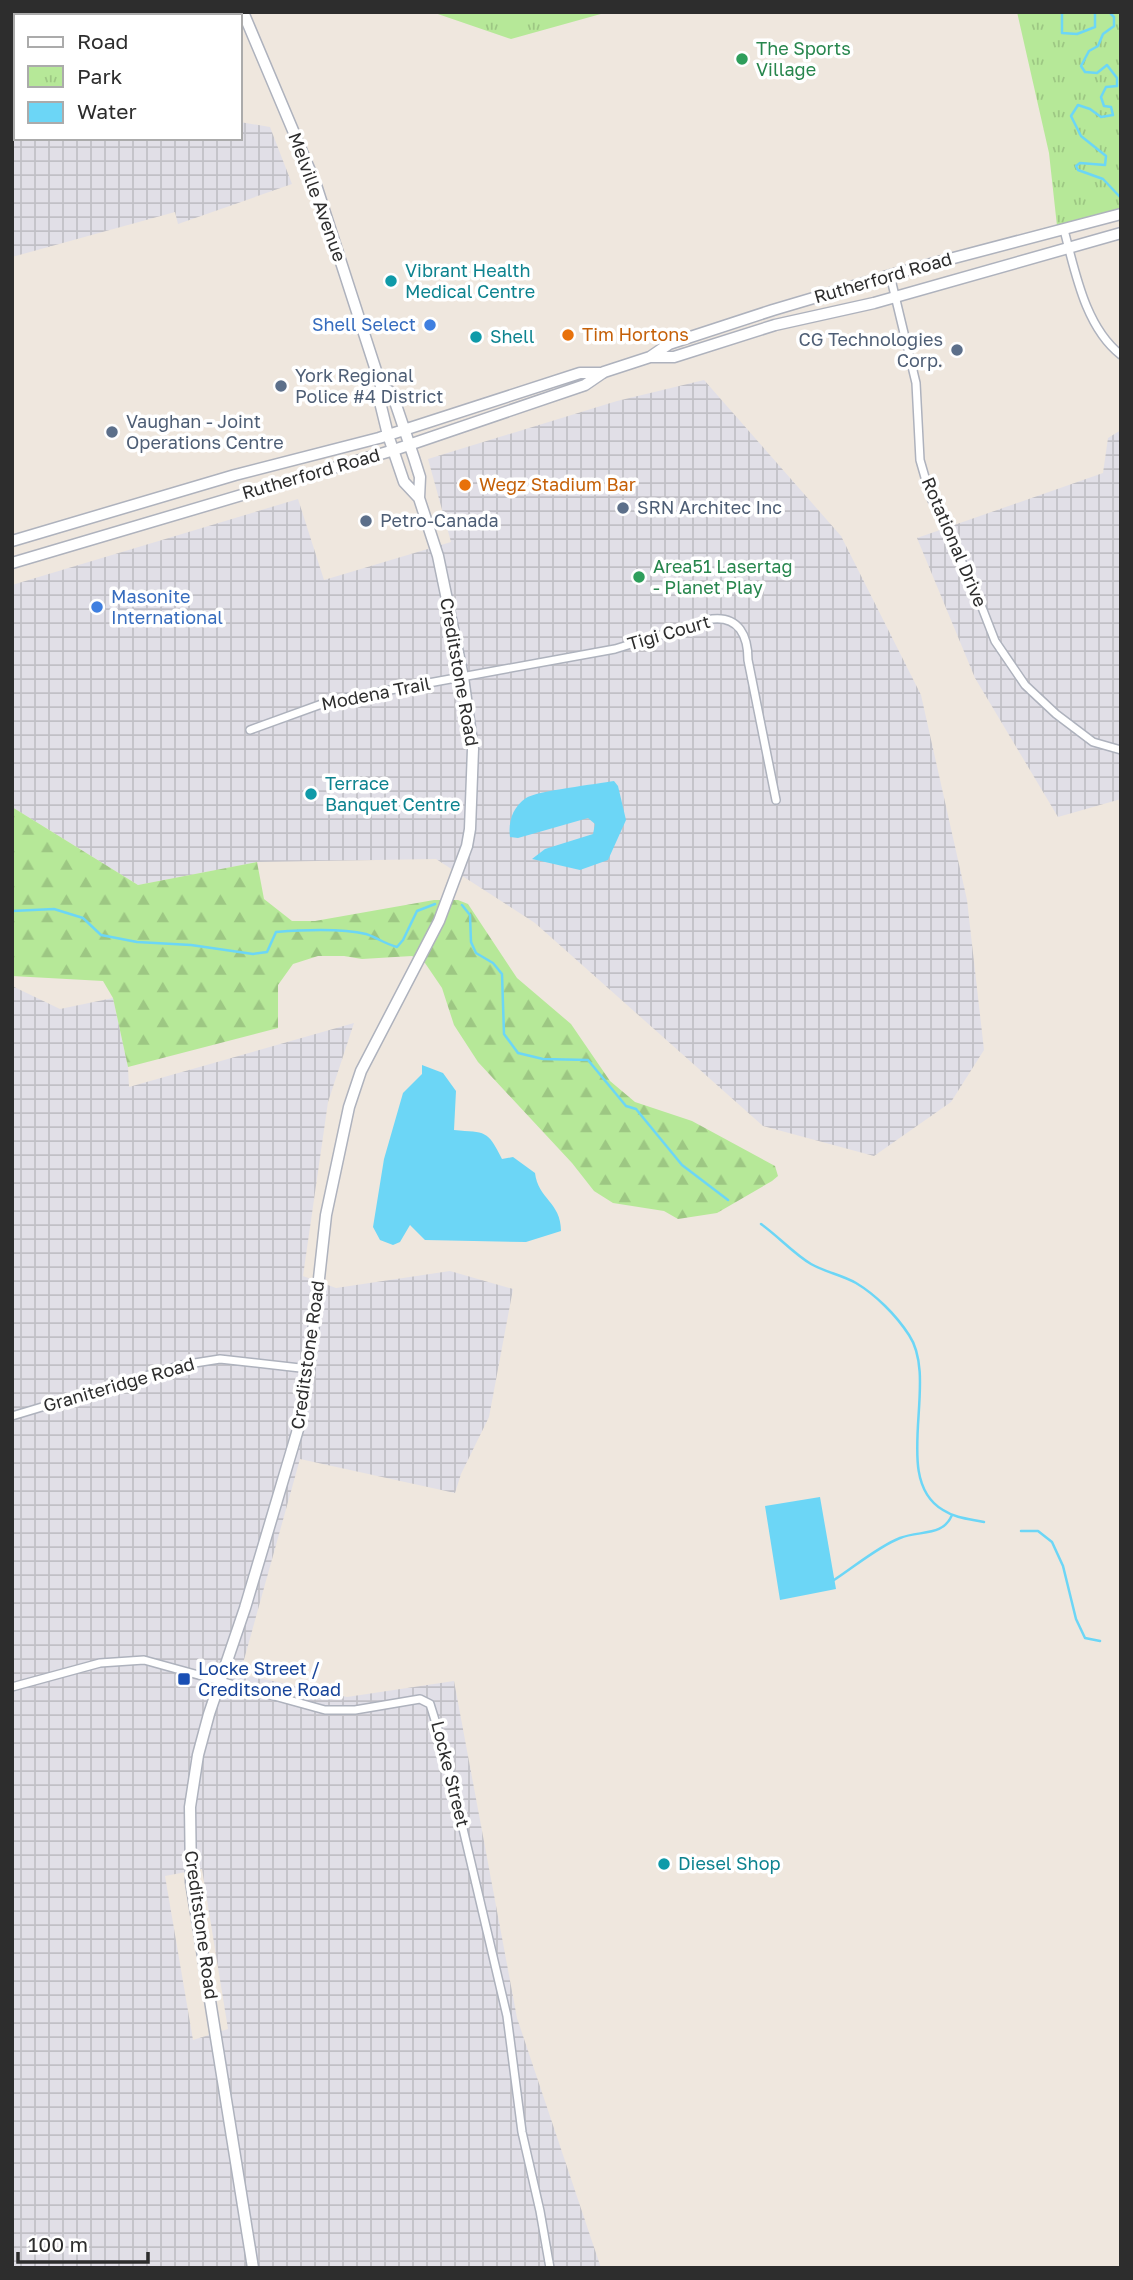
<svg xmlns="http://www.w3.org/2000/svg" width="1133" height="2280" viewBox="0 0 1133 2280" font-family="'Golos Text',sans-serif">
  <defs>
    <pattern id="industrial-grid" width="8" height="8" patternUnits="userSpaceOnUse" patternTransform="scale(1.75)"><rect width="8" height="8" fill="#e1dfe7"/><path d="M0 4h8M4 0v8" fill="none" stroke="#c1c0c6"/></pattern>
    <pattern id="forest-firs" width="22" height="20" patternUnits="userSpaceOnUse" patternTransform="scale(1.75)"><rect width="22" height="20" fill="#b6e898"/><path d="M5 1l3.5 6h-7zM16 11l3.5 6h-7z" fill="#9dc783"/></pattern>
    <pattern id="park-tufts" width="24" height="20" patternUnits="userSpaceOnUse" patternTransform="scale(1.75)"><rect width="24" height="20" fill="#b6e898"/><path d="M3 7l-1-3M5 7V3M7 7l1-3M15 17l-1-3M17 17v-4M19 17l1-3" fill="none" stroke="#9dc783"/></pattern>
  </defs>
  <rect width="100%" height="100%" fill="#efe7de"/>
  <path fill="url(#industrial-grid)" fill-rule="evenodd" d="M12 114H16V138H240V122L270 127 292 184 178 224 175 212 12 257Z
    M704 380 841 536 921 695 967 900 984 1050 951 1102 874 1156 763 1126 535 923 436 859 257 862 138 885 12 807V585L298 499 324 580 451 542 428 459 617 401Z
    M1121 430V799L1058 817 975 678 917 538 1103 473 1108 438Z
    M12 986 60 1009 113 998 128 1067 129 1087 354 1023 328 1102 303 1276 336 1288 450 1271 513 1289 489 1417 461 1474 455 1493 300 1459 240 1674 347 1697 454 1681 517 2018 601 2268H12ZM202 1869 228 2029 193 2040 165 1876Z"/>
  <path fill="url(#forest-firs)" d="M12 807 138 885 257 862 264 899 292 921H315L434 900H458L468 904 517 978 571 1024 610 1081 635 1102 692 1121 775 1166 778 1176 772 1181 717 1213 678 1219 664 1211 613 1203 594 1191 572 1163 478 1062 454 1025 442 988 425 963 412 956 362 959 344 956H318L293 964 278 985V1028L128 1067 113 998 103 981 12 976Z"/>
  <path fill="url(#park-tufts)" d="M432 12H608L511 39Z
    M1017 12H1121V208L1057 226 1049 153Z"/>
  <path fill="#6cd6f6" d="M614 781 618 786 626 820 608 860 580 870 532 859 545 849 593 834 595 824 588 818 518 838 510 837C508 821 513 807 526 798 536 791 598 784 614 781Z
    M422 1065 443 1073 456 1091 454 1130C486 1133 487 1129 502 1159L513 1157 535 1173C538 1199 561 1202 561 1231L526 1242 425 1240 410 1225 400 1242 393 1245 380 1240 373 1227 384 1159 403 1093 422 1074Z
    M820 1497 836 1589 780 1600 765 1506Z"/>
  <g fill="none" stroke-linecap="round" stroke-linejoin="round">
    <path stroke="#6cd6f6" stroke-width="2.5" d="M1062 12V33L1077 34 1095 27V12
      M1109 12 1114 17V26L1103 34 1098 46 1089 51 1081 66 1085 72 1097 73 1107 65 1117 78V86L1106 87 1101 97 1104 106 1111 107 1113 115 1101 117 1090 109 1078 105 1071 116 1081 136 1106 156 1105 165 1080 163 1076 166 1078 170 1103 179 1121 198
      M462 905 470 915 471 942 476 953 493 963 502 974 504 1034 518 1053 543 1059 588 1060 626 1106 636 1109 682 1165 728 1200
      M12 911 54 909 83 918 101 935 137 942 191 945 253 954 267 952 276 932C302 930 340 928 366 934 376 937 385 944 397 947L403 940 417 911 435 904
      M761 1224C778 1236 794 1254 811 1264 825 1272 842 1275 856 1283 876 1295 896 1315 909 1335 940 1381 890 1479 943 1510 955 1518 970 1519 984 1522
      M1021 1531H1038L1052 1542 1063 1566 1076 1619 1085 1638 1100 1641
      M834 1580C854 1567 879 1546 900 1538 920 1530 943 1537 952 1515"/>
    <g stroke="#aeb2bd" stroke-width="10">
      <path id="street" d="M1064 230C1075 271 1085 327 1121 355
        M890 275 916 383 920 460 931 498 974 587 995 641 1025 685 1056 714 1093 742 1121 750
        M250 730 330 701 615 649 712 619C739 616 748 636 748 660L776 800
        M12 1416 182 1365 220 1359 309 1369
        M12 1687 100 1663 144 1660 325 1710H355L420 1699 430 1704 445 1752 507 2016 522 2132 540 2211 550 2268"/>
    </g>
    <g stroke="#aeb2bd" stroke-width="13">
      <path id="secondary" d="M243 12 316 185 381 386 379 398 388 435 404 482 419 498 438 556 463 677 473 749 470 829 467 846 439 921 361 1071 349 1107 326 1215 309 1369 299 1426 245 1608 209 1714 198 1755 190 1807 191 1882 253 2268
        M652 357H674L775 325 874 303 1121 233
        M381 386 392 393 414 458 420 477 419 498
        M12 541 235 475 379 438 580 373H603
        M12 563 394 450 585 385 604 372 650 357 669 344 773 310 908 270 1121 214"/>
    </g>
    <use href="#street" stroke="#fff" stroke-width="7"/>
    <use href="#secondary" stroke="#fff" stroke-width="10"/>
  </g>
  <g fill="#2e9e5b" stroke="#fff" stroke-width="2.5">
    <circle cx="742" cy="59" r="7"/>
    <circle cx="639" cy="577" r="7"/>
  </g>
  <g fill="#0f9aa8" stroke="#fff" stroke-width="2.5">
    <circle cx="391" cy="281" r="7"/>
    <circle cx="476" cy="337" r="7"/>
    <circle cx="311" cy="794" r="7"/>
    <circle cx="664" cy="1864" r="7"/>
  </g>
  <g fill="#3f7fe0" stroke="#fff" stroke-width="2.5">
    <circle cx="430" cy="325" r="7"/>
    <circle cx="97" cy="607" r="7"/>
  </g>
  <g fill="#e8710a" stroke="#fff" stroke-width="2.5">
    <circle cx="568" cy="335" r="7"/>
    <circle cx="465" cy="485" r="7"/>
  </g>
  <g fill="#5c6f8a" stroke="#fff" stroke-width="2.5">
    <circle cx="957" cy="350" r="7"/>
    <circle cx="281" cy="386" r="7"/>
    <circle cx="112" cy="432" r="7"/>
    <circle cx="623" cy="508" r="7"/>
    <circle cx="366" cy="521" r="7"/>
  </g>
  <rect fill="#1a4fb4" stroke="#fff" stroke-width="2.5" x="177" y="1672" width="14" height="14" rx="3.5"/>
  <g text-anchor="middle" stroke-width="7" stroke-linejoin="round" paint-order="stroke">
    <g font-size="18" fill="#27864d" stroke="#fff" text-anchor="start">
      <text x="756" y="55">The Sports<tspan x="756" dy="21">Village</tspan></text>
      <text x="653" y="573">Area51 Lasertag<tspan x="653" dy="21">- Planet Play</tspan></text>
    </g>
    <g font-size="18" fill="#2d2d2d" stroke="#fff">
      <text transform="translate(317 197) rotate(70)" y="6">Melville Avenue</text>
      <text transform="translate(883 278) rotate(-16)" y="6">Rutherford Road</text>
      <text transform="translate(311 474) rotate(-16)" y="6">Rutherford Road</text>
      <text transform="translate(954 542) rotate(67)" y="6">Rotational Drive</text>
      <text transform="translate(669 633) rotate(-16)" y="6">Tigi Court</text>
      <text transform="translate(459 672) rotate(80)" y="6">Creditstone Road</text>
      <text transform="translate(376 694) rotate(-11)" y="6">Modena Trail</text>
      <text transform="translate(308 1355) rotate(-82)" y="6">Creditstone Road</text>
      <text transform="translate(119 1385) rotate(-16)" y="6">Graniteridge Road</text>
      <text transform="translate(450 1774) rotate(76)" y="6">Locke Street</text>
      <text transform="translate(201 1925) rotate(82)" y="6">Creditstone Road</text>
    </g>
    <g font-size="18" fill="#0d838f" stroke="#fff" text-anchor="start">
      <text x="405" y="277">Vibrant Health<tspan x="405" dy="21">Medical Centre</tspan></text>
      <text x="490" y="343">Shell</text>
      <text x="325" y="790">Terrace<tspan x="325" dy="21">Banquet Centre</tspan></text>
      <text x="678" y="1870">Diesel Shop</text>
    </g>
    <g font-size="18" fill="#366cbe" stroke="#fff" text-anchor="end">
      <text x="416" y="331">Shell Select</text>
      <text x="111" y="603" text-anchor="start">Masonite<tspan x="111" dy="21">International</tspan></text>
    </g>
    <g font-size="18" fill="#c56008" stroke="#fff" text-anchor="start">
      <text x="582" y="341">Tim Hortons</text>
      <text x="479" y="491">Wegz Stadium Bar</text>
    </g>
    <g font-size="18" fill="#4e5e75" stroke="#fff" text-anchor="start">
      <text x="943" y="346" text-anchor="end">CG Technologies<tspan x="943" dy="21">Corp.</tspan></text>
      <text x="295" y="382">York Regional<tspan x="295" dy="21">Police #4 District</tspan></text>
      <text x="126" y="428">Vaughan - Joint<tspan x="126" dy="21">Operations Centre</tspan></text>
      <text x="637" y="514">SRN Architec Inc</text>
      <text x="380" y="527">Petro-Canada</text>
    </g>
    <g font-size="18" fill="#164399" stroke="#fff" text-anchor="start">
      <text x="198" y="1675">Locke Street /<tspan x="198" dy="21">Creditsone Road</tspan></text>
    </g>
  </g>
  <rect width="1133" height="2280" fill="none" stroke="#2d2d2d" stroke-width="28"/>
  <rect x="14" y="14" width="228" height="126" fill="#ffffff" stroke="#ababab" stroke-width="2"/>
  <rect x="28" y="37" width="35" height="10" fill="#ffffff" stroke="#ababab" stroke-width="2"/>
  <text x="77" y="49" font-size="21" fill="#2d2d2d">Road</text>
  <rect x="28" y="66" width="35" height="21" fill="url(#park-tufts)" stroke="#ababab" stroke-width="2"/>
  <text x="77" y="84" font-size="21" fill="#2d2d2d">Park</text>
  <rect x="28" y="102" width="35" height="21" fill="#6cd6f6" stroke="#ababab" stroke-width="2"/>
  <text x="77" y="119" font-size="21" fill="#2d2d2d">Water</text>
  <path d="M18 2252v10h130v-10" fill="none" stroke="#2d2d2d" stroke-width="3.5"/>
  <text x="28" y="2252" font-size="21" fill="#2d2d2d" stroke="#ffffff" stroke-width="5" paint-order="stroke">100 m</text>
</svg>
